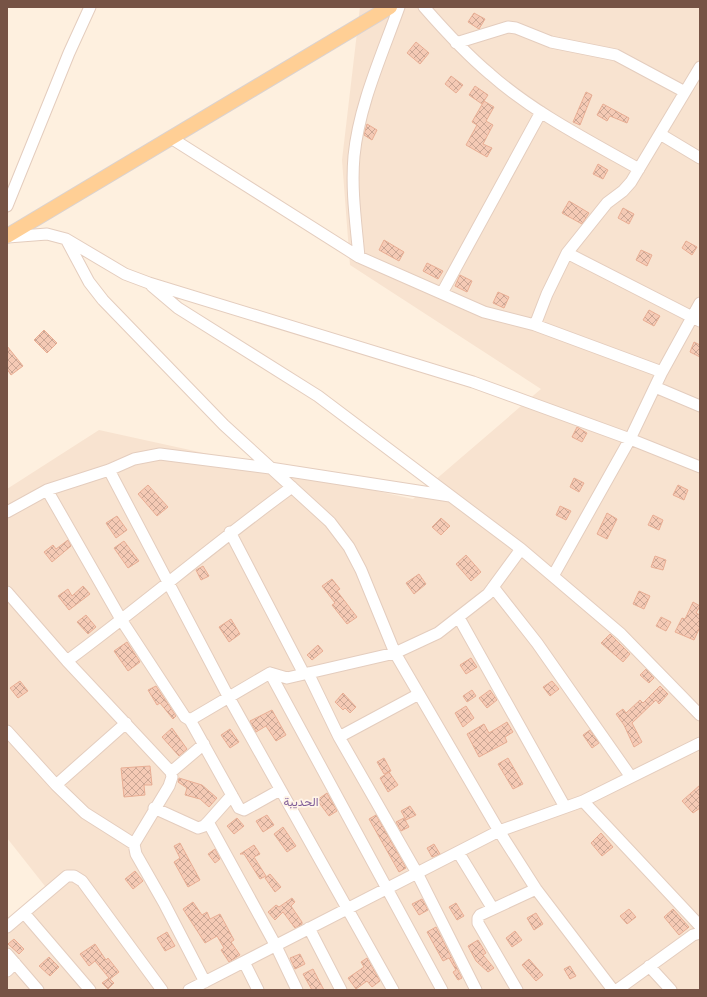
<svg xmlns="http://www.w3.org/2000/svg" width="707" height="997" viewBox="0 0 707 997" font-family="'Noto Sans',Vazirmatn,sans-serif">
  <defs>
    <pattern id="building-cross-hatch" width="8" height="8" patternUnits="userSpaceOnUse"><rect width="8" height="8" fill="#f5cab5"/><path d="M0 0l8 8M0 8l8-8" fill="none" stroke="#cba795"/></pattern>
  </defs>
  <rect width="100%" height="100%" fill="#fef0df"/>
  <path fill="#f8e3d0" d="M360 7H700V990H7V925L48 890 7 838V489L99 430 413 499 541 389 350 265 342 160Z"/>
  <path fill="url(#building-cross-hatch)" stroke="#e9ae94" d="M474 13 485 19 479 29 468 22Z
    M416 42 429 53 420 64 407 53Z
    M451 76 463 85 456 93 445 84Z
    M475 86 488 95 482 104 469 95Z
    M586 92 592 95 580 125 573 122Z
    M484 101 494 107 486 121 493 125 483 144 492 148 487 157 466 145 477 125 472 122Z
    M603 104 629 118 627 123 610 116 607 121 597 115Z
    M367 124 377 130 372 140 364 135Z
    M598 164 608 170 603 179 593 174Z
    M569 201 589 213 582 224 562 213Z
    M623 208 634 214 629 224 618 218Z
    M384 240 404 252 399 261 379 250Z
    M686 241 697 247 692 255 682 248Z
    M641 250 652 255 647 266 636 260Z
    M427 263 443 271 438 279 423 271Z
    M460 275 472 281 467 292 455 286Z
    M498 292 509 297 504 308 493 303Z
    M649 310 660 316 654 326 643 320Z
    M44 330 57 343 47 353 34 340Z
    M694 342 700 345V357L690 352Z
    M7 346 23 366 11 375 7 369Z
    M577 427 587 433 582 442 572 437Z
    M574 478 584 483 579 492 570 487Z
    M148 485 168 507 157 516 138 494Z
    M678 485 688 490 684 500 673 495Z
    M560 506 571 511 566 520 556 515Z
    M607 513 617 519 607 539 597 534Z
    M653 515 663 520 659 530 648 525Z
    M117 516 127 530 116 538 106 523Z
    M441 518 450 526 441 535 432 527Z
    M68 540 71 546 52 562 44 552 53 545 56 549Z
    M124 541 139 561 128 568 114 548Z
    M466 555 481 572 471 581 456 564Z
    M655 556 666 560 663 570 651 567Z
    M203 566 209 576 201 580 196 570Z
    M419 574 426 584 414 594 406 583Z
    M332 579 340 589 337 591 357 617 347 624 332 605 335 603 322 586Z
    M83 586 90 594 69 610 58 596 68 589 72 596Z
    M639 591 650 596 644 609 633 604Z
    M693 602 700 606 696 613 700 615V627L694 640 675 632 682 618 685 619Z
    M86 615 96 627 88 634 77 622Z
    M661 617 671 622 666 631 656 626Z
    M231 619 240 634 229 642 219 627Z
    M610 634 630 654 623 662 601 643Z
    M127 642 140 662 128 671 114 651Z
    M318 645 323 651 312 660 307 655Z
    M471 658 477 667 466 674 460 665Z
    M646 669 654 678 649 683 640 675Z
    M20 681 28 691 18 698 10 688Z
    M552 681 559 689 550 696 543 687Z
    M156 686 176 716 173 719 160 703 157 705 148 690Z
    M660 686 668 694 659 704 656 700 632 723 642 742 634 747 624 725 616 714 623 709 626 713 640 700 643 703Z
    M472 690 476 696 467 702 463 696Z
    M490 690 497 700 487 708 479 698Z
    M343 693 356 707 350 713 345 708 343 710 335 702Z
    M466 706 474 718 463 727 455 713Z
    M272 710 286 735 276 741 266 726 256 732 250 721Z
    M507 722 513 732 505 737 507 742 479 757 467 734 484 724 489 733Z
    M172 728 187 749 179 756 162 737Z
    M230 729 239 742 230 748 221 735Z
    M590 730 599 743 592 748 583 735Z
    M384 758 391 771 384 774 377 762Z
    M508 758 523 784 513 789 498 764Z
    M150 766 152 785H144L145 795 124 797 121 768Z
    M389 772 398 785 388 792 380 778Z
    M179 778 202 785 217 798 209 807 200 799 185 795 187 788 178 782Z
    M700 785V808L693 813 682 801Z
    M327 793 337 811 329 816 317 800Z
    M410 806 416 815 406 820 401 811Z
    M267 815 274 825 263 832 256 821Z
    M376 815 406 868 399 872 369 819Z
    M237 818 244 826 234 834 227 826Z
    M404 818 409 827 401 831 396 822Z
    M283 827 296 846 287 852 274 834Z
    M601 833 613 847 602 856 591 843Z
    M180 843 200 880 188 887 174 862 180 858 174 846Z
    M434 844 440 854 432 857 427 848Z
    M254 845 260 854 254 857 266 876 260 879 244 854H240Z
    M215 849 220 859 215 863 208 854Z
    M135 871 143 881 133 889 125 879Z
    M270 874 281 887 275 892 265 878Z
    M292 898 295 902 291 906 302 922V924L295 928 283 912 275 920 268 912 276 905 279 907Z
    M422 899 428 910 419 915 412 904Z
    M193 902 202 915 207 912 210 919 220 914 234 940 231 942 240 955 229 962 221 950 224 948 217 936 205 943 183 909Z
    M456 903 464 916 457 920 449 907Z
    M629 909 636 917 627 924 620 916Z
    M673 909 689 927 679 935 664 917Z
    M536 913 543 924 534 930 527 918Z
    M436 927 462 978 458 980 453 972 456 970 449 958 443 961 427 932Z
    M515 931 522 940 512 947 506 938Z
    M167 932 175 946 165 951 157 938Z
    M14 939 24 949 19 954 8 944Z
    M478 940 486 953 483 955 494 968 488 972 476 961 468 946Z
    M95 944 106 960 108 958 119 972 110 979 114 983 108 989 102 983 109 978 95 961 89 966 80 954Z
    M300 954 305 964 295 969 290 958Z
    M49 957 59 967 50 976 39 966Z
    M367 958 380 981 372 987 367 981 356 989 348 978 364 967 361 962Z
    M529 959 543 975 536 981 522 965Z
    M570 966 576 976 570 979 564 969Z
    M313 969 324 990H312L303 974Z"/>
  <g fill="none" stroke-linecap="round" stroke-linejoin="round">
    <g stroke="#e4cdbe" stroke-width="13">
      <path id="minor" d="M424 7C445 31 466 54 490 74 534 113 588 140 639 169
        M456 43 508 27 516 28 551 42 616 55 685 92
        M660 134 700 158
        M171 138 359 257 484 312 535 325 662 372
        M7 206 69 53 90 7
        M8 237 47 234 66 239 125 274 149 283 473 382 630 439 700 467
        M66 239 89 282 103 300 224 425 330 522 349 547 361 570 395 653 499 831 536 889 613 990
        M567 253 700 321
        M359 257C356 223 351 190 354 156 359 105 382 55 399 7
        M152 286 178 308 318 396 521 549 621 634 700 715
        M442 293 541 112
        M535 325 547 294 567 253 607 203 623 191 631 182 700 67
        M655 387 700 406
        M109 470 228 696 393 990
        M47 490 122 621 185 717 190 720 239 808 244 810 280 790
        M7 512 47 490 109 470 134 459 160 454 270 468 450 496
        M230 532 304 674
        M553 576 630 439 662 372 700 303
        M493 587 537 643 631 777
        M7 592 67 661 171 772 172 777 169 786 134 844 136 854 164 903 205 982
        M459 618 565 807
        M67 661C143 605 215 543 292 487
        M270 673 442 990
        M308 673 339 737 417 873 476 990
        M190 720 270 673 287 678 395 653 438 633 488 594 521 549
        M7 731 56 785 85 813 134 844
        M339 737 419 694
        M171 772 204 744
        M56 785 126 723
        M583 801 700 926
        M154 808 198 828 204 826 208 822 232 795
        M208 822 276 946 297 990
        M458 852 493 909
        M24 913 90 990
        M7 927 67 876H74L82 881 162 990
        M309 928 341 990
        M7 954 38 990
        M244 962 258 990
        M649 966 671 990
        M7 971 15 963
        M189 990 499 831 583 801 700 743
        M517 990 478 923V918L480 915 536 889
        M617 990 693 935 700 933"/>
    </g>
    <g stroke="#dbd2cf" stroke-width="16">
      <path id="major" d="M7 236 390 7"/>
    </g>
    <use href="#minor" stroke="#fff" stroke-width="11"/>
    <use href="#major" stroke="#ffcf95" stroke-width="14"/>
  </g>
  <g text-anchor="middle" stroke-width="3.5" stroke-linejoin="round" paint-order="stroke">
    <g font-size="12" fill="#82609a" stroke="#fff4e7">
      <text x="301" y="806">الحديبة</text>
    </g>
  </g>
  <rect width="707" height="997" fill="none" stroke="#765345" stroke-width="16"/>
</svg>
